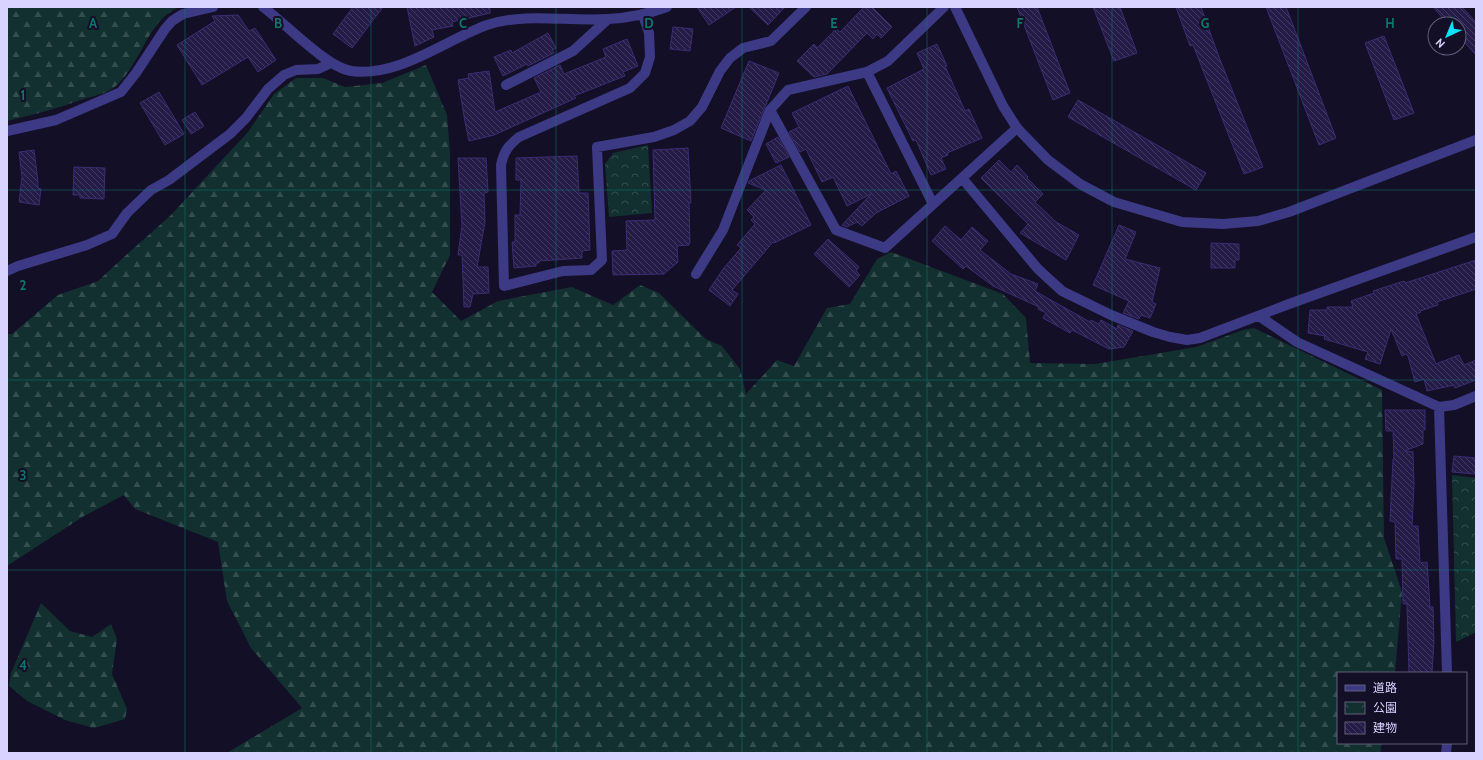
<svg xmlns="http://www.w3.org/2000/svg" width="1483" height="760" viewBox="0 0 1483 760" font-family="Cabin,'Noto Sans JP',sans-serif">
  <defs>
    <pattern id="forest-firs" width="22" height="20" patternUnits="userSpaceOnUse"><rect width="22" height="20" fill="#12302f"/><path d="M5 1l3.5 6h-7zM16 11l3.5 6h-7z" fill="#344d4e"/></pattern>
    <pattern id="park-crowns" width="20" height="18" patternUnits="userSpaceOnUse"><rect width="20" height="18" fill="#12302f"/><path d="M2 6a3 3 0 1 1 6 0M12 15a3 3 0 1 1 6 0" fill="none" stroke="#344d4e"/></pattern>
    <pattern id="building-back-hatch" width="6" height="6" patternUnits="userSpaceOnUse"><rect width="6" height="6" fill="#241b47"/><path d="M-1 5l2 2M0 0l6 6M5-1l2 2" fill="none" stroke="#433b63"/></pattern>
  </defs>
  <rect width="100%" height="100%" fill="#130f26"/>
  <path fill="url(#forest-firs)" d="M7 7H179C147 21 142 62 117 85 109 93 94 96 84 99 58 108 33 115 7 121Z
    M426 65 447 115 450 153V255L432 292 461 321 498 301 572 287 613 305 640 285 659 293 706 339 722 346 740 369 746 394 777 360 794 366 827 308 850 304 877 259 891 252 1003 294 1026 318 1030 363 1095 364 1196 347 1243 330 1254 328 1382 390 1384 538 1402 592 1395 673H1338V743H1382L1380 753H227L302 708 251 648 227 601 218 542 135 509 124 495 84 516 7 566V334H12L58 295 98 281 125 256 170 216 248 132 274 94 296 78H323L345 87 382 83Z
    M41 603 70 631 92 637 111 624 117 639 112 674 127 709 125 719 94 728 65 720 27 701 9 686 11 673Z"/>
  <path fill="url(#park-crowns)" d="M648 145 652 213 609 217 605 164 613 153Z
    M1452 475 1476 478V632L1456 642Z"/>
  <path fill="url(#building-back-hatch)" stroke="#3b2d73" d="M353 7H383L352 48 333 34Z
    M407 7H490V13L452 22 453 26 432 30 434 37 415 46Z
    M697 7H736L709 25Z
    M749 7H785L768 25Z
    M864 7H872L892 27 881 38 877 34 873 39 867 33 827 74 814 77 797 61 814 44 817 48 836 29 840 32Z
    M1017 7H1037L1070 93 1053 100Z
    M1093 7H1120L1137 53 1114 61Z
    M1176 7H1201L1219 57 1263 167 1244 174 1193 45 1190 46Z
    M1266 7H1286L1336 138 1319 145Z
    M1433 7H1462L1476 22V55L1459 36V24H1448Z
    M238 15 249 31 255 28 276 60 258 72 248 57 202 85 177 45 215 21 212 16Z
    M673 27 693 29 690 51 670 49Z
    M548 33 556 48 552 50 554 53 528 66 527 64 503 76 494 57 511 50 512 53Z
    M1384 36 1414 113 1394 120 1365 43Z
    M627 39 638 66 623 72 625 76 574 96 576 98 494 135 469 141 465 122 458 80 469 78 468 74 489 71 495 112 541 92 534 78 560 65 564 74 606 57 603 49Z
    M937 44 947 66H945L965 111 969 109 982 138 947 153 948 155 941 158 946 169 931 175 916 140 913 141 887 88 924 69 917 53Z
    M749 61 779 73 751 141 721 128Z
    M848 86 891 174 896 171 909 196 876 213 862 226 857 222 847 227 842 225 871 194 847 206 833 177 822 182 806 149 800 152 789 132 799 127 792 113Z
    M159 92 184 134 165 145 140 103Z
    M1078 100 1206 173 1196 190 1068 117Z
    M195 112 204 126 191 134 182 120Z
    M778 137 789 157 776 163 766 144Z
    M688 148 691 203H689L690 243H689V245L677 246 678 262 664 274 613 275 612 251 627 250 626 221 655 220 653 150Z
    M34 150 38 182V188L41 189 39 205 19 202 22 177 19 152Z
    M577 156 579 193H588L590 250 582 251V258L539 261V263H536V266L514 268 512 242H515V215H520L521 180H516V158Z
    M458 158H486L488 192 484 193 485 222 477 267H488L489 293 473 294 470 307H464L462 255H458L462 226Z
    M999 160 1011 172 1017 165 1028 177 1027 178 1043 194 1035 202 1056 222 1079 235 1066 260 1020 233 1028 224 981 178Z
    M781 165 811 225 774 243 773 242 732 290 738 294 730 306 709 290 723 269 741 248 737 245 755 224 751 220 754 217 747 210 766 190 748 183 749 181Z
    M74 167 105 168 104 199 80 198V195H73Z
    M1119 225 1136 232 1125 259 1160 268 1152 302 1156 304 1150 318 1141 315 1139 319 1123 313 1129 301 1093 285Z
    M945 226 961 240 972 227 988 241 980 250 1011 274 1038 284 1035 291 1090 322 1091 320 1099 324 1101 320 1117 329 1118 325 1133 331 1124 347 1109 349 1072 330 1070 333 1043 318 1046 313 1038 309 1039 307 993 286 966 266 963 269 932 241Z
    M828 239 859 267 856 271 860 275 849 287 814 254Z
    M1211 243 1239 244V260H1235V268H1211Z
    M1476 260V289L1437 302 1438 305 1420 311 1421 312 1416 314 1436 364 1459 355 1464 365 1476 360V380L1455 388 1454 385 1427 391 1424 379 1415 382 1408 356 1406 354 1402 356 1391 329 1380 364 1365 359 1368 352 1324 339 1325 336 1308 333 1310 310H1327V307H1353L1351 301 1374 293 1373 291 1404 281 1405 283Z
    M1385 410H1425V430H1423V444L1404 451 1413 452 1414 485 1412 526H1418L1420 563 1427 562 1430 607H1433L1434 641 1432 673H1409L1407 604H1403L1402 559H1396L1395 522 1390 521 1393 459H1394L1393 431H1386Z
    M1454 456 1476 458V474L1452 472Z"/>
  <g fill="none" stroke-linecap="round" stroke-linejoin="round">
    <path stroke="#3d3a85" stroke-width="10" d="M263 7C285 23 326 67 351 71 398 78 445 40 487 25 527 12 567 22 608 19 628 18 648 14 667 7
      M944 7 888 61 867 72 788 90 770 110 836 230 885 248 1017 128
      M643 15 649 33 650 57 645 73 630 88 519 137C508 146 504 151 501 165L504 286 563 271 591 270 602 260 597 147 654 137 674 130 690 121 702 107 720 71 730 58 743 48 771 41 806 7
      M867 72 933 204
      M506 85 573 51 607 20
      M7 131 56 120 121 92 136 73 165 29 172 21 183 14 213 7
      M962 178 1038 269 1062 291 1111 315 1153 332 1170 337 1187 340 1200 338 1289 304 1476 237
      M7 271 18 266 87 245 112 234 127 213 151 190 169 180 230 134 246 118 268 89 284 75 296 70 318 69 331 63
      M696 274 723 230 770 110
      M1259 316 1297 342 1439 407 1454 405 1476 396
      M1439 407 1447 673
      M1446 753 1447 743"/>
    <path stroke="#3d3a85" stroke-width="10" d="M955 7 1003 106 1017 128 1048 160 1080 184 1114 202 1182 222 1223 224 1258 221 1289 212 1476 140"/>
  </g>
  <path fill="none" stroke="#0f766e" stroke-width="1" stroke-opacity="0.55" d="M185 7V753M371 7V753M556 7V753M742 7V753M927 7V753M1112 7V753M1298 7V753M7 190H1476M7 380H1476M7 570H1476"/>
  <g font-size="13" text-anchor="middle" font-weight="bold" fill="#0f766e" stroke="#130f26" stroke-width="4" stroke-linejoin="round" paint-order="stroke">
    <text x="93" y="28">A</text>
    <text x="278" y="28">B</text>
    <text x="463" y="28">C</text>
    <text x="649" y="28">D</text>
    <text x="834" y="28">E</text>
    <text x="1020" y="28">F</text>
    <text x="1205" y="28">G</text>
    <text x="1390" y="28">H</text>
    <text x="23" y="100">1</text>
    <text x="23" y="290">2</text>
    <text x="23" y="480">3</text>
    <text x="23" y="670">4</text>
  </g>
  <rect width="1483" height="760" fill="none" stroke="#d9d4ff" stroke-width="16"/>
  <rect x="1337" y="672" width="130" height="72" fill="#130f26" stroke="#625e7d"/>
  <rect x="1345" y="685" width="20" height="6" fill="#3d3a85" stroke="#625e7d"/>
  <text x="1373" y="692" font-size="12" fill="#d9d4ff">道路</text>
  <rect x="1345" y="702" width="20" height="12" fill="url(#park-crowns)" stroke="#625e7d"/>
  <text x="1373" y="712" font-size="12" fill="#d9d4ff">公園</text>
  <rect x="1345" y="722" width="20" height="12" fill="url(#building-back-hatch)" stroke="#625e7d"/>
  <text x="1373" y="732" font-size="12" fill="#d9d4ff">建物</text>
  <g transform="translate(1447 36) rotate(224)"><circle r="19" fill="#130f26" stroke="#625e7d"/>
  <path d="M0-3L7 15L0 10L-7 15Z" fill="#00e5ff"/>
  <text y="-6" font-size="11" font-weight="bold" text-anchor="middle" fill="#d9d4ff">N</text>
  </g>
</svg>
